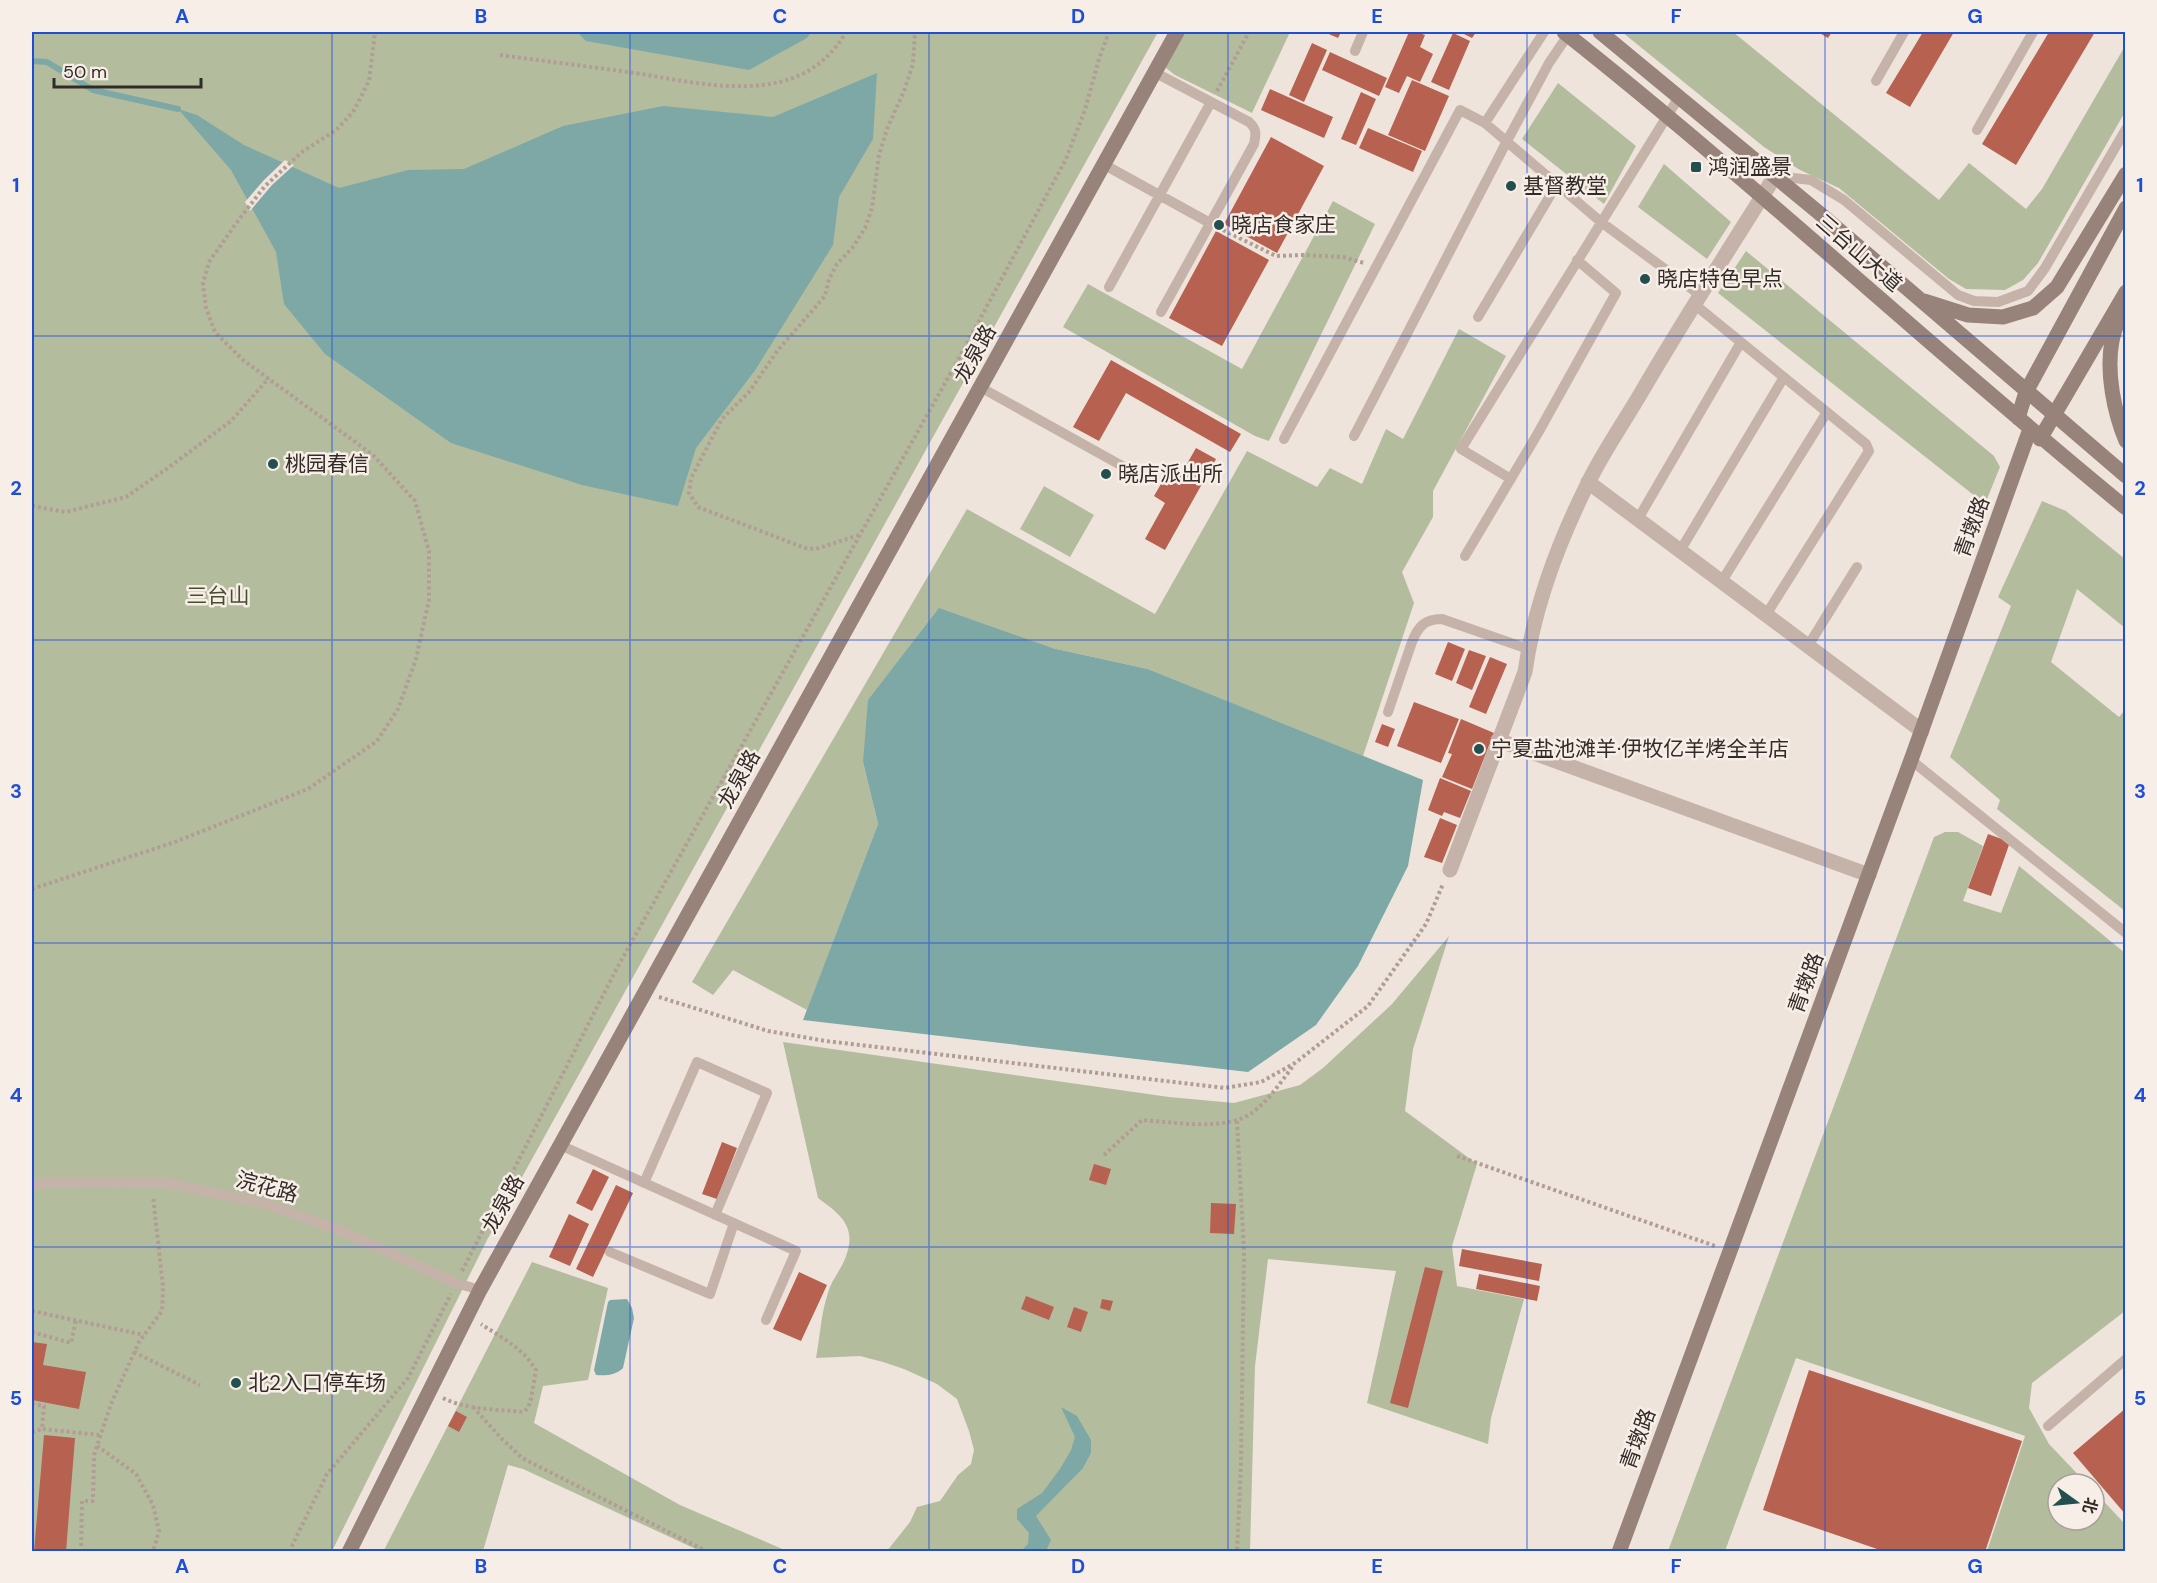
<svg xmlns="http://www.w3.org/2000/svg" width="2157" height="1583" viewBox="0 0 2157 1583" font-family="'DM Sans','Noto Sans SC',sans-serif">
  <rect width="100%" height="100%" fill="#eee4dc"/>
  <path fill="#b4bc9e" d="M32 32H1158L487 1240 332 1551H32Z
    M1183 32H1290L1252 113 1175 75 1166 68V63Z
    M1622 32H1733L1939 200 1969 163 2026 209 2042 189 2125 46V112L2038 263 2023 280 2005 290 1966 289 1949 279 1839 188 1800 170 1764 147Z
    M1558 83 1636 146 1604 204 1522 139Z
    M1664 164 1731 222 1707 259 1638 207Z
    M1333 201 1375 224 1269 441 1255 436 1063 327 1088 284 1242 369Z
    M1746 251 1994 456 2000 467 1985 504 1718 293Z
    M1459 329 1506 356 1433 491V517L1402 572 1414 603 1363 756 1148 669 1052 648 863 762 878 824 807 1010 733 970 713 995 692 982 967 509 1155 614 1247 451 1317 487 1330 468 1362 484 1386 429 1403 439Z
    M1044 486 1094 515 1070 557 1020 529Z
    M2042 501 2066 511 2125 559V628L2077 589 2051 662 2119 717 2125 710V911L1997 809 2000 800 1950 757 2011 606 1998 597Z
    M1945 832H1958L1983 846 1963 901 2001 913 2019 866 2125 953V1311L2032 1383 2029 1408 2049 1444 2087 1484H2058V1520H2094V1491L2125 1524V1551H1987L2025 1436 1796 1358 1725 1551H1668L1934 837Z
    M1449 936 1413 1049 1405 1111 1477 1164 1452 1246 1457 1286 1524 1299 1491 1418 1488 1444 1367 1403 1396 1271 1268 1259 1255 1366 1250 1551H887L910 1522 917 1507 940 1501 958 1475 971 1464 974 1450 969 1431 957 1399 937 1384 904 1369 883 1362 860 1356 816 1358C820 1337 821 1313 828 1293 831 1281 840 1271 845 1259 858 1227 841 1215 818 1198L783 1042 1169 1097 1234 1103 1300 1085 1323 1068 1392 1004Z
    M532 1262 608 1288 588 1380 543 1386 534 1423 680 1505 787 1551H700L523 1469 508 1465 483 1551 383 1552Z"/>
  <path fill="#7ea8a6" d="M577 32H811L807 38 749 70 586 41Z
    M877 73 873 139 839 197 833 245 756 369 696 448 678 506 582 485 451 443 325 354 284 304 276 252 231 170 178 109 197 115 244 145 339 188 408 170 464 169 563 126 663 106 773 117Z
    M939 608 1052 648 1148 669 1423 780 1408 866 1358 966 1316 1025 1248 1072 803 1020 878 824 863 762 868 700Z
    M627 1299 632 1308 634 1318 623 1368C616 1375 606 1376 596 1375L594 1370 608 1302 610 1300Z
    M1061 1407 1077 1416 1091 1440V1453L1083 1468 1036 1516 1051 1540 1046 1551H1021L1028 1544 1029 1533 1017 1519V1509L1042 1493 1060 1469 1071 1450 1075 1437Z"/>
  <path fill="#eee4dc" d="M285 160 294 165 272 185 250 211 245 202 264 180Z"/>
  <g fill="none" stroke-linecap="round" stroke-linejoin="round">
    <path stroke="#7ea8a6" stroke-width="6" d="M32 61 47 62 93 90 178 109"/>
  </g>
  <path fill="#b76151" d="M1324 32H1341L1338 38Z
    M1409 32H1416L1425 35 1420 47 1433 54 1420 82 1407 76 1399 93 1385 87Z
    M1460 32H1476L1472 38Z
    M1818 32H1832L1828 38Z
    M1923 32H1954L1910 107 1886 93Z
    M2049 32H2095L2016 165 1982 144Z
    M1453 33 1470 41 1449 90 1431 82Z
    M1312 43 1327 50 1304 102 1289 95Z
    M1330 52 1387 78 1379 96 1322 70Z
    M1412 80 1449 96 1425 151 1388 135Z
    M1270 89 1333 117 1324 138 1261 110Z
    M1361 92 1376 99 1356 145 1341 139Z
    M1368 128 1422 151 1413 172 1359 148Z
    M1271 137 1324 166 1277 253 1224 224Z
    M1216 231 1269 260 1222 346 1169 318Z
    M1111 360 1241 434 1230 452 1126 393 1099 441 1073 427Z
    M1196 448 1216 459 1165 550 1145 539 1165 503 1154 496 1165 477 1176 483Z
    M1448 642 1465 649 1452 681 1435 674Z
    M1469 650 1486 656 1472 690 1456 683Z
    M1490 657 1507 664 1486 714 1469 707Z
    M1414 702 1459 719 1441 763 1397 746Z
    M1461 719 1494 733 1472 789 1442 777 1452 754 1448 753Z
    M1382 724 1395 729 1388 747 1375 742Z
    M1440 778 1471 791 1460 818 1444 812 1442 816 1428 810Z
    M1440 818 1457 825 1442 863 1424 857Z
    M1988 834 2010 842 1991 896 1968 888Z
    M722 1142 737 1148 717 1199 702 1194Z
    M1094 1164 1111 1169 1106 1185 1089 1180Z
    M593 1169 609 1177 592 1211 576 1203Z
    M616 1185 633 1193 593 1277 576 1269Z
    M1211 1203 1236 1204 1234 1234 1210 1233Z
    M569 1214 589 1224 570 1266 549 1257Z
    M1462 1249 1542 1264 1539 1281 1459 1266Z
    M1425 1267 1443 1271 1408 1408 1390 1403Z
    M799 1272 827 1285 801 1341 773 1329Z
    M1479 1274 1540 1286 1537 1301 1476 1289Z
    M1026 1296 1054 1307 1049 1320 1021 1309Z
    M1102 1299 1113 1301 1110 1311 1100 1308Z
    M1074 1307 1088 1312 1081 1332 1067 1327Z
    M32 1342 47 1344 43 1365 86 1372 79 1409 32 1400Z
    M1809 1370 2022 1441 1985 1552H1886L1763 1510Z
    M2126 1408V1515L2073 1453Z
    M456 1411 467 1417 459 1432 448 1426Z
    M44 1435 75 1438 66 1552H34Z"/>
  <g fill="none" stroke-linecap="round" stroke-linejoin="round">
    <path stroke="#b19d94" stroke-width="4" stroke-dasharray="3 3" stroke-linecap="butt" d="M500 55C543 61 585 66 628 72 702 83 800 112 846 32
      M1217 91 1249 32
      M1223 230 1276 256 1303 255 1343 257 1364 263
      M32 506 65 512 126 497 172 465 231 421 269 378
      M859 535 816 549 805 548 698 507 689 493 691 478 722 419 749 392 778 350 825 296 829 279 837 264 853 247 865 228 872 208 879 155 887 129 904 91 913 64 915 32
      M32 889 175 842 308 789 377 741 398 709 416 659 429 600V551L415 501 373 455 243 360 215 332 206 308 203 283 209 262 240 218 265 186 302 152 336 130 353 112 369 81 375 32
      M659 997 768 1031 826 1041 1225 1088 1261 1082 1295 1063 1368 1006 1426 924 1443 884
      M1237 1121 1244 1252 1241 1465 1237 1552
      M1104 1155 1142 1120C1173 1122 1228 1132 1253 1112 1269 1100 1281 1082 1293 1066
      M1457 1156 1715 1246
      M462 1271 617 968 958 360 1066 159 1085 110 1099 59 1109 32
      M32 1311 144 1335
      M32 1332 71 1343 76 1320
      M134 1352 200 1385
      M443 1398C467 1410 496 1409 523 1412L528 1408 531 1399 536 1370C523 1348 502 1338 481 1324
      M32 1404 44 1406 42 1429 100 1435
      M473 1407 501 1438 522 1458 708 1552
      M32 1432 42 1429
      M97 1446 136 1474 153 1505 159 1531 153 1552
      M81 1552 82 1501H93L94 1455 111 1404 139 1342 162 1311 163 1287 153 1196
      M289 1552 327 1474 408 1378 451 1294"/>
    <path stroke="#c5b3a9" stroke-width="10" d="M1355 51 1363 32
      M1154 72 1249 122C1257 129 1256 134 1254 144L1161 312
      M1876 81 1904 32
      M1485 123 1544 32
      M1977 130 2033 32
      M1103 164 1210 223
      M1775 176 1811 180 1844 200 1958 295 1974 301 1998 302 2028 291 2045 268 2126 129
      M1109 287 1211 102
      M1694 304 1866 444 1869 451 1766 615
      M1478 317 1557 184
      M980 387 1142 477
      M1354 436 1507 141 1549 63 1570 32
      M1284 439 1460 110 1485 123 1601 222 1700 295
      M1511 479 1461 449 1679 97
      M1638 519 1741 342
      M1680 551 1784 377
      M1465 556 1538 433 1616 293 1577 260
      M1722 581 1827 412
      M1808 646 1857 567
      M1388 712 1412 642C1418 627 1424 619 1442 619L1528 649
      M1911 760 2126 933
      M560 1145 796 1251 766 1320
      M644 1183 697 1062 767 1093 715 1215
      M32 1185 53 1182 166 1183 263 1203 339 1230 456 1283 480 1290
      M610 1252 710 1294 734 1223
      M2048 1426 2126 1359"/>
    <path stroke="#c5b3a9" stroke-width="15" d="M1588 482 1922 731
      M1498 740 1869 875
      M1450 870 1525 672C1534 607 1559 541 1588 483 1603 452 1624 422 1641 393 1684 319 1730 248 1775 176"/>
    <path stroke="#98837b" stroke-width="15" d="M1564 32C1756 184 1936 353 2126 508
      M1600 32 1818 212 2126 476
      M1924 301 1968 315 2003 317 2033 308 2057 287 2126 174
      M2122 310C2119 320 2114 330 2112 341 2106 372 2114 412 2126 441
      M2018 418 2026 392 2126 208
      M2040 439 2126 292
      M349 1552 480 1290 1177 32
      M1619 1552 1911 760 2030 429"/>
  </g>
  <path fill="none" stroke="#1d4ed8" stroke-width="1.5" stroke-opacity="0.55" d="M332 32V1552M630 32V1552M929 32V1552M1228 32V1552M1527 32V1552M1825 32V1552M32 336H2126M32 640H2126M32 943H2126M32 1247H2126"/>
  <g fill="#234f4e" stroke="#f7eee7" stroke-width="2">
    <rect x="1690" y="161" width="12" height="12" rx="3"/>
    <circle cx="1511" cy="186" r="6"/>
    <circle cx="1219" cy="225" r="6"/>
    <circle cx="1645" cy="279" r="6"/>
    <circle cx="273" cy="464" r="6"/>
    <circle cx="1106" cy="474" r="6"/>
    <circle cx="1479" cy="749" r="6"/>
    <circle cx="236" cy="1383" r="6"/>
  </g>
  <g text-anchor="middle" stroke-width="5" stroke-linejoin="round" paint-order="stroke">
    <g font-size="21" fill="#332b28" stroke="#f7eee7" text-anchor="start">
      <text x="1708" y="174">鸿润盛景</text>
      <text x="1523" y="193">基督教堂</text>
      <text x="1231" y="232">晓店食家庄</text>
      <text x="1657" y="286">晓店特色早点</text>
      <text x="285" y="471">桃园春信</text>
      <text x="1118" y="481">晓店派出所</text>
      <text x="1491" y="756">宁夏盐池滩羊·伊牧亿羊烤全羊店</text>
      <text x="248" y="1390">北2入口停车场</text>
    </g>
    <g font-size="21" fill="#332b28" stroke="#f7eee7">
      <text transform="translate(1859 253) rotate(41)" y="7">三台山大道</text>
      <text transform="translate(975 354) rotate(-61)" y="7">龙泉路</text>
      <text transform="translate(1972 527) rotate(-70)" y="7">青墩路</text>
      <text transform="translate(739 779) rotate(-61)" y="7">龙泉路</text>
      <text transform="translate(1806 983) rotate(-70)" y="7">青墩路</text>
      <text transform="translate(267 1187) rotate(15)" y="7">浣花路</text>
      <text transform="translate(503 1204) rotate(-61)" y="7">龙泉路</text>
      <text transform="translate(1638 1439) rotate(-70)" y="7">青墩路</text>
    </g>
    <g font-size="21" fill="#464e2f" stroke="#f7eee7">
      <text x="218" y="603">三台山</text>
    </g>
  </g>
  <rect width="2157" height="1583" fill="none" stroke="#f7eee7" stroke-width="66"/>
  <g transform="translate(2076 1502) rotate(105)"><circle r="28" fill="#f7eee7" stroke="#a9a09b" stroke-width="1.5"/>
  <path d="M0-4.5L10 22L0 15L-10 22Z" fill="#234f4e"/>
  <text y="-9" font-size="16" font-weight="bold" text-anchor="middle" fill="#332b28">北</text>
  </g>
  <path d="M54 78v9h147v-9" fill="none" stroke="#332b28" stroke-width="3"/>
  <text x="63" y="78" font-size="18" fill="#332b28" stroke="#f7eee7" stroke-width="4.5" paint-order="stroke">50 m</text>
  <rect x="33" y="33" width="2091" height="1517" fill="none" stroke="#1d4ed8" stroke-width="2"/>
  <g font-size="20" text-anchor="middle" font-weight="bold" fill="#1d4ed8">
    <text x="182" y="23">A</text>
    <text x="481" y="23">B</text>
    <text x="780" y="23">C</text>
    <text x="1078" y="23">D</text>
    <text x="1377" y="23">E</text>
    <text x="1676" y="23">F</text>
    <text x="1975" y="23">G</text>
    <text x="16" y="192">1</text>
    <text x="2140" y="192">1</text>
    <text x="16" y="495">2</text>
    <text x="2140" y="495">2</text>
    <text x="16" y="798">3</text>
    <text x="2140" y="798">3</text>
    <text x="16" y="1102">4</text>
    <text x="2140" y="1102">4</text>
    <text x="16" y="1405">5</text>
    <text x="2140" y="1405">5</text>
    <text x="182" y="1573">A</text>
    <text x="481" y="1573">B</text>
    <text x="780" y="1573">C</text>
    <text x="1078" y="1573">D</text>
    <text x="1377" y="1573">E</text>
    <text x="1676" y="1573">F</text>
    <text x="1975" y="1573">G</text>
  </g>
</svg>
